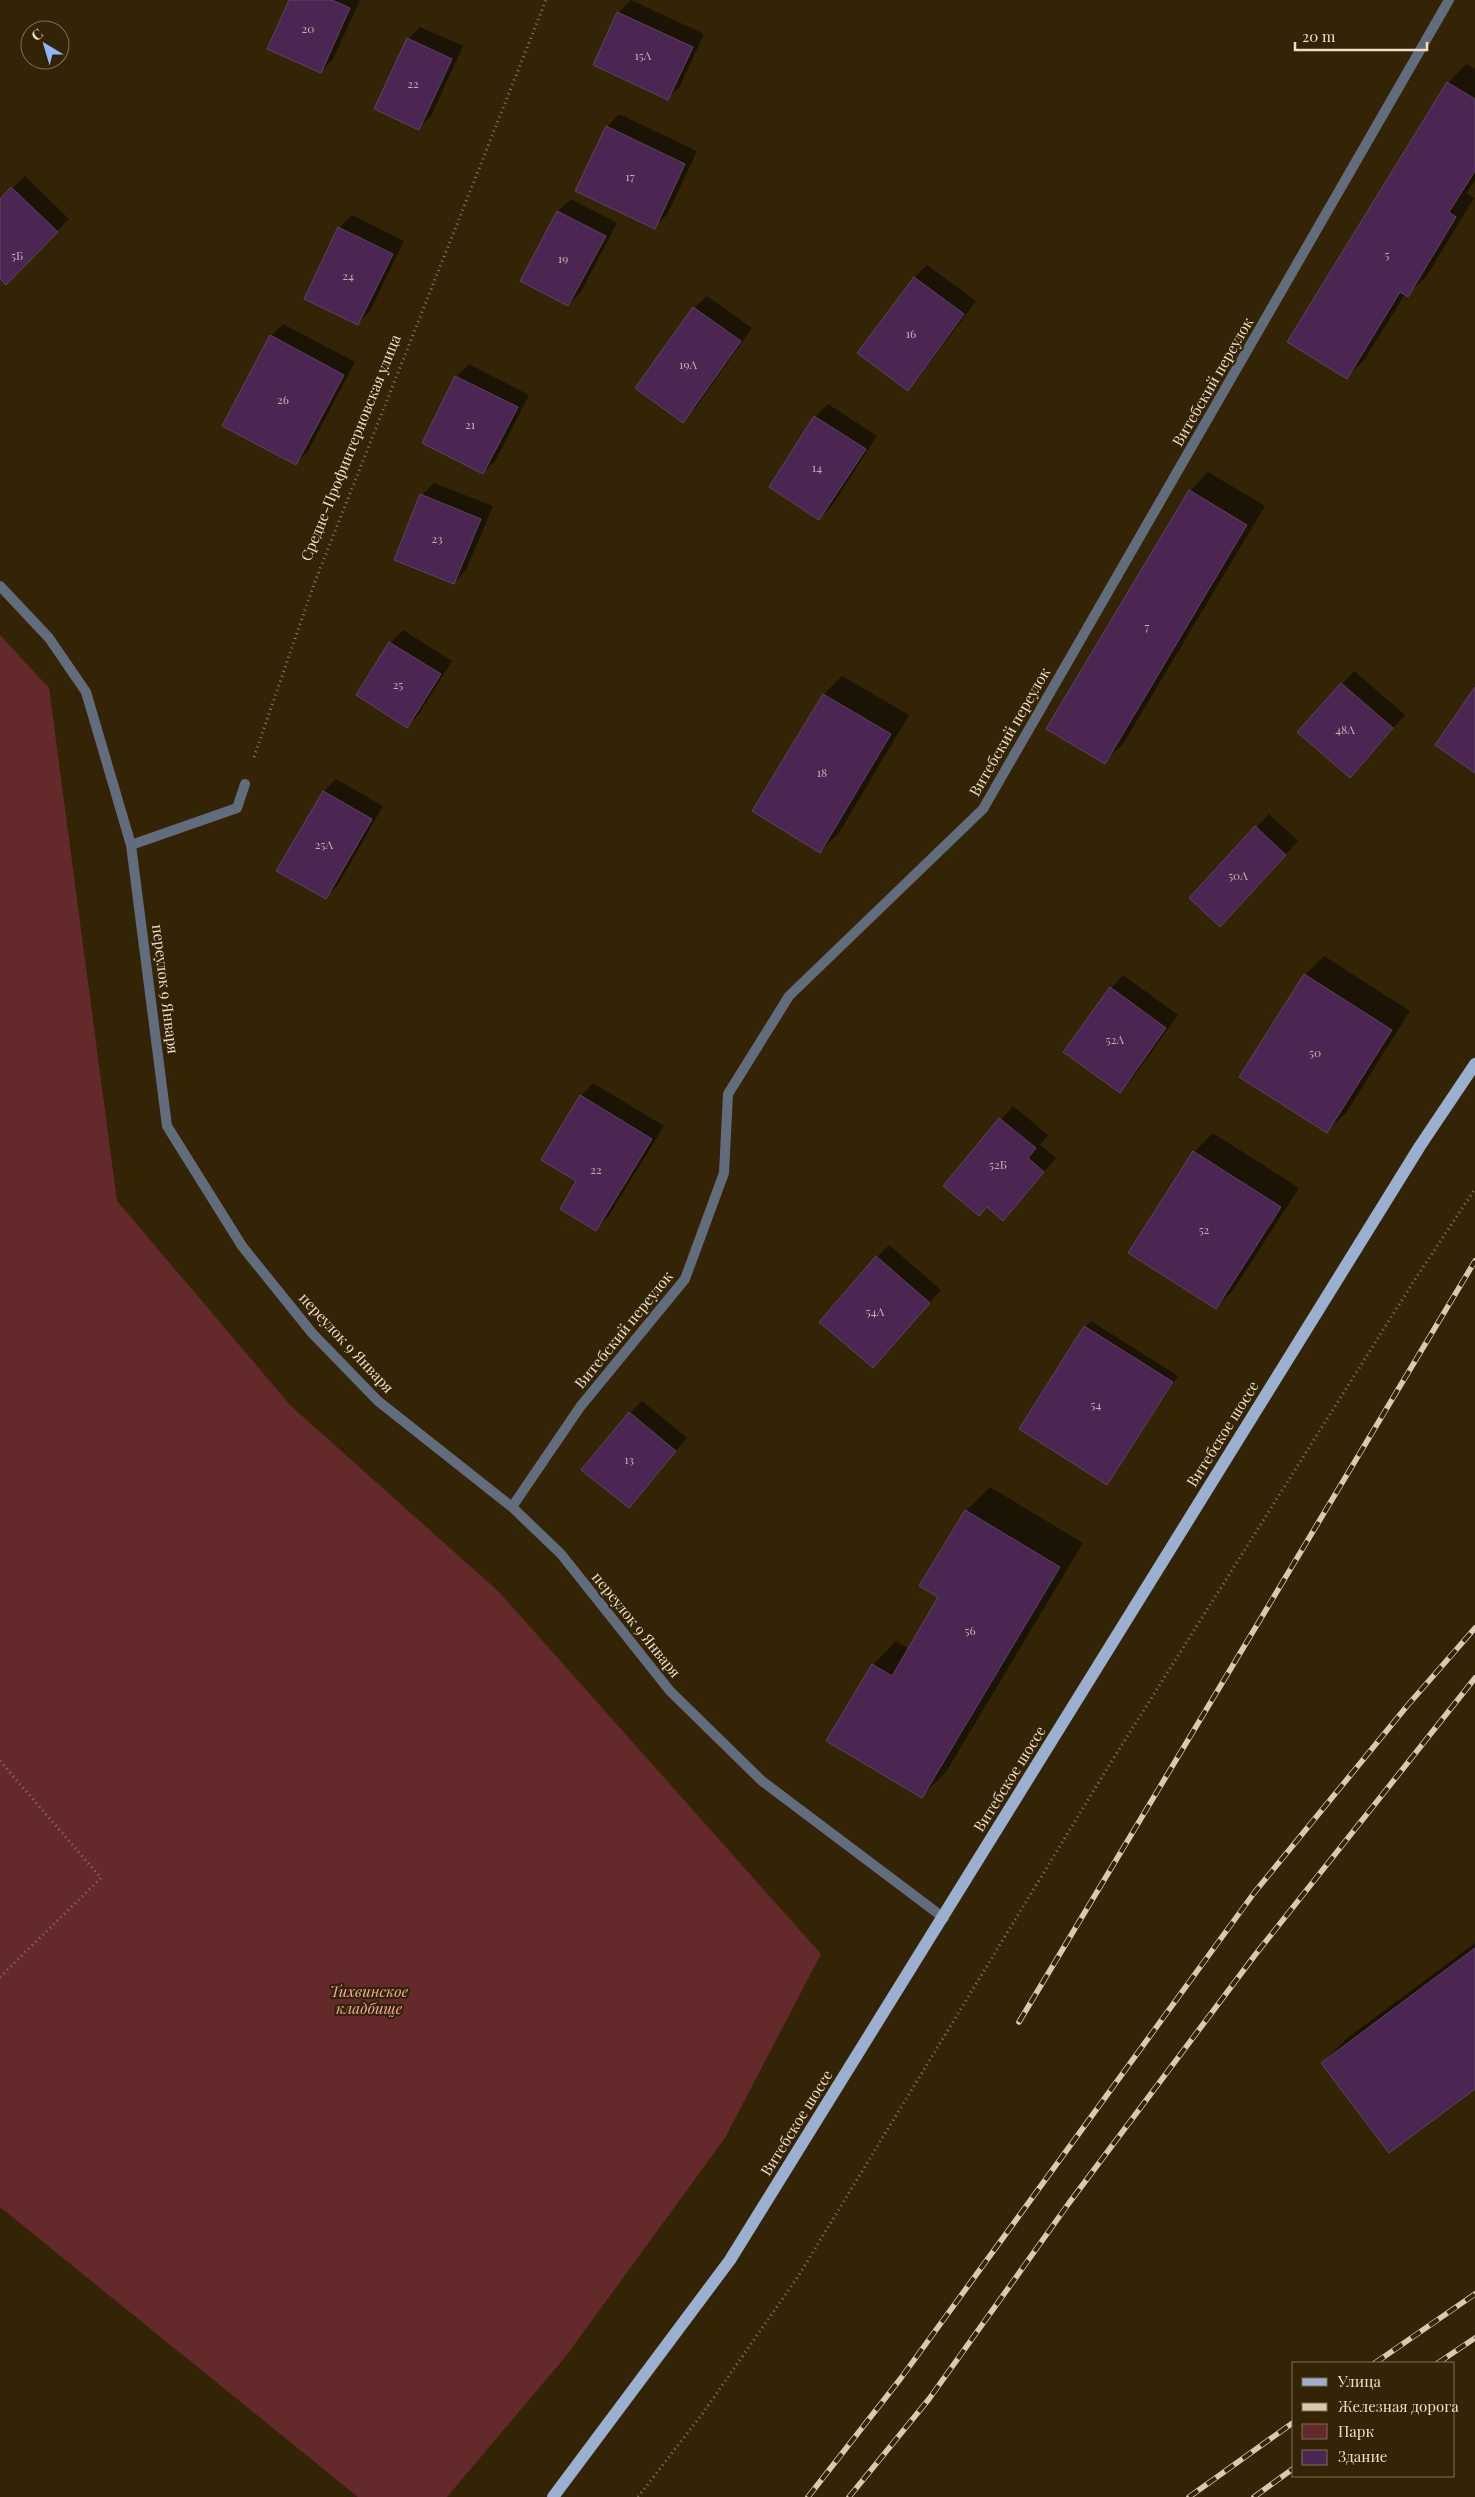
<svg xmlns="http://www.w3.org/2000/svg" width="1475" height="2497" viewBox="0 0 1475 2497" font-family="'Playfair Display',serif">
  <rect width="100%" height="100%" fill="#342406"/>
  <path fill="#63292b" d="M0 635 49 688 117 1201 291 1406 499 1592 821 1954 725 2138 566 2356 447 2497H358L0 2207Z"/>
  <path fill="#0007" d="M290 0H360L333 59 320 72Z
    M631 0 704 34 680 86 667 99 618 13Z
    M420 27 463 46 431 116 418 128 408 39Z
    M1466 64 1475 69V180L1467 193 1474 198 1426 277 1407 295 1405 294 1365 359 1347 377 1448 83Z
    M619 114 697 151 667 215 654 227 607 127Z
    M25 176 69 219 6 283 0 277V201Z
    M571 199 617 223 581 292 568 305 521 280 558 211Z
    M352 215 404 241 370 311 358 324 339 228Z
    M927 265 976 301 920 376 907 389 859 352 915 277Z
    M707 296 752 328 695 409 682 421 694 308Z
    M283 324 355 362 308 451 295 464 271 336Z
    M469 364 529 395 496 460 483 473 423 443 456 377Z
    M828 404 877 436 832 506 819 518 770 487 815 417Z
    M1208 472 1265 506 1123 744 1104 762 1190 491Z
    M434 483 493 506 466 570 454 583 422 495Z
    M403 630 452 661 419 714 407 726 357 695 390 643Z
    M1354 671 1405 715 1350 776 1299 732Z
    M842 676 909 715 839 833 820 851 824 694Z
    M336 779 383 806 338 885 325 898 324 791Z
    M1269 814 1298 841 1233 913 1190 897Z
    M1324 956 1410 1011 1346 1113 1327 1131 1240 1076 1305 975Z
    M1123 975 1178 1015 1132 1079 1120 1091 1111 988Z
    M593 1083 664 1126 608 1217 596 1229 581 1096Z
    M1013 1106 1048 1135 1040 1145 1056 1158 1003 1219 987 1206 945 1186Z
    M1213 1133 1299 1188 1234 1289 1216 1308 1129 1253 1194 1152Z
    M889 1245 941 1290 873 1367 877 1257Z
    M1091 1321 1178 1376 1107 1484 1085 1327Z
    M642 1401 687 1438 629 1507 630 1413Z
    M990 1487 1083 1543 946 1772 922 1796 873 1665 896 1641 909 1649 940 1596 966 1511Z
    M1475 1943V2087L1322 2063 1346 2039Z"/>
  <path fill="#4b2653" stroke="#5e4364" d="M289 0H332L350 8 321 73 267 49Z
    M617 12 693 47 668 100 593 65Z
    M407 38 452 59 419 130 374 109Z
    M1447 82 1475 99V171L1449 212 1456 217 1408 297 1400 292 1347 379 1287 342Z
    M606 126 685 164 655 229 575 191Z
    M11 187 58 232 6 285 0 279V199Z
    M557 211 606 236 568 306 520 281Z
    M338 227 393 254 358 325 304 299Z
    M914 277 964 314 908 391 857 353Z
    M693 307 741 341 683 423 635 388Z
    M270 335 344 375 296 465 222 426Z
    M455 376 518 407 483 474 422 443Z
    M814 416 866 449 819 520 769 487Z
    M1189 490 1247 525 1105 764 1046 729Z
    M420 494 481 519 454 584 394 560Z
    M389 642 441 674 407 728 356 695Z
    M1341 683 1393 728 1350 778 1297 732Z
    M1475 687V773L1435 745Z
    M823 694 891 734 820 853 752 811Z
    M323 791 372 819 326 899 276 871Z
    M1255 826 1286 855 1220 927 1189 898Z
    M1304 974 1392 1030 1327 1133 1239 1077Z
    M1110 987 1166 1028 1120 1093 1063 1052Z
    M580 1095 652 1139 596 1231 560 1209 576 1181 541 1160Z
    M999 1118 1036 1148 1028 1158 1044 1172 1003 1221 987 1207 979 1216 943 1186Z
    M1193 1151 1281 1207 1216 1309 1128 1253Z
    M876 1256 930 1303 873 1368 819 1322Z
    M1084 1326 1173 1382 1107 1485 1019 1429Z
    M629 1412 676 1451 629 1508 581 1470Z
    M965 1510 1060 1567 922 1798 826 1741 872 1664 892 1676 938 1597 919 1586Z
    M1475 1948V2089L1389 2153 1321 2063Z"/>
  <g fill="none" stroke-linecap="round" stroke-linejoin="round">
    <path stroke="#88795f" stroke-width="3" stroke-dasharray="1 4" stroke-linecap="butt" d="M254 757 314 584 546 0
      M0 1761 101 1878 0 1977
      M638 2497 703 2413 799 2275 1108 1767 1412 1284 1475 1189"/>
    <path stroke="#616c7c" stroke-width="10" d="M0 586 49 638 86 692 131 845 167 1126 242 1246 312 1333 378 1401 512 1507 561 1554 670 1691 762 1781 944 1918
      M131 845 237 808 245 784
      M512 1507 580 1407 685 1279 724 1173 728 1094 789 996 983 809 1449 0"/>
    <path stroke="#9bb0d1" stroke-width="12" d="M553 2497 730 2260 1420 1146 1475 1064"/>
    <g stroke="#d8c9b3" stroke-width="5.5">
      <path id="rail" d="M1019 2022 1475 1261
        M1375 2363 1475 2294
        M1438 2363 1475 2338
        M808 2497 901 2378 1254 1893 1407 1706 1475 1628
        M849 2497 929 2399 1069 2203 1255 1955 1475 1678
        M1189 2497 1294 2422
        M1254 2497 1294 2468"/>
    </g>
    <use href="#rail" stroke="#342406" stroke-width="4" stroke-dasharray="11" stroke-linecap="butt"/>
  </g>
  <g text-anchor="middle" stroke-width="4.5" stroke-linejoin="round" paint-order="stroke">
    <g font-size="12" fill="#c4b1ac">
      <text x="308" y="33">20</text>
      <text x="643" y="60">15А</text>
      <text x="413" y="88">22</text>
      <text x="630" y="181">17</text>
      <text x="1387" y="259">5</text>
      <text x="17" y="260">5Б</text>
      <text x="563" y="263">19</text>
      <text x="348" y="280">24</text>
      <text x="911" y="338">16</text>
      <text x="688" y="369">19А</text>
      <text x="283" y="404">26</text>
      <text x="470" y="429">21</text>
      <text x="817" y="472">14</text>
      <text x="437" y="543">23</text>
      <text x="1147" y="631">7</text>
      <text x="398" y="689">25</text>
      <text x="1345" y="734">48А</text>
      <text x="822" y="777">18</text>
      <text x="324" y="849">25А</text>
      <text x="1238" y="880">50А</text>
      <text x="1115" y="1044">52А</text>
      <text x="1315" y="1057">50</text>
      <text x="998" y="1169">52Б</text>
      <text x="596" y="1174">22</text>
      <text x="1204" y="1234">52</text>
      <text x="875" y="1316">54А</text>
      <text x="1096" y="1409">54</text>
      <text x="629" y="1464">13</text>
      <text x="970" y="1635">56</text>
    </g>
    <g font-size="15" fill="#eddfca" stroke="#342406">
      <text transform="translate(1213 382) rotate(-60)" y="5">Витебский переулок</text>
      <text transform="translate(351 448) rotate(-68)" y="5">Средне-Профинтерновская улица</text>
      <text transform="translate(1010 732) rotate(-60)" y="5">Витебский переулок</text>
      <text transform="translate(165 989) rotate(83)" y="5">переулок 9 Января</text>
      <text transform="translate(624 1330) rotate(-51)" y="5">Витебский переулок</text>
      <text transform="translate(346 1343) rotate(47)" y="5">переулок 9 Января</text>
      <text transform="translate(1223 1434) rotate(-58)" y="5">Витебское шоссе</text>
      <text transform="translate(636 1625) rotate(51)" y="5">переулок 9 Января</text>
      <text transform="translate(1010 1779) rotate(-58)" y="5">Витебское шоссе</text>
      <text transform="translate(797 2123) rotate(-58)" y="5">Витебское шоссе</text>
    </g>
    <g font-size="15" font-style="italic" fill="#f7a8a7" stroke="#342406">
      <text x="369" y="1997">Тихвинское<tspan x="369" dy="17">кладбище</tspan></text>
    </g>
  </g>
  <rect x="1292" y="2362" width="162" height="115" fill="#342406" stroke="#7e6f54"/>
  <rect x="1302" y="2378" width="25" height="8" fill="#9bb0d1" stroke="#7e6f54"/>
  <text x="1338" y="2387" font-size="15" fill="#eddfca">Улица</text>
  <rect x="1302" y="2403" width="25" height="8" fill="#d8c9b3" stroke="#7e6f54"/>
  <text x="1338" y="2412" font-size="15" fill="#eddfca">Железная дорога</text>
  <rect x="1302" y="2424" width="25" height="15" fill="#63292b" stroke="#7e6f54"/>
  <text x="1338" y="2437" font-size="15" fill="#eddfca">Парк</text>
  <rect x="1302" y="2450" width="25" height="15" fill="#4b2653" stroke="#7e6f54"/>
  <text x="1338" y="2462" font-size="15" fill="#eddfca">Здание</text>
  <g transform="translate(45 45) rotate(322)"><circle r="24" fill="#342406" stroke="#7e6f54"/>
  <path d="M0-4L9 19L0 12L-9 19Z" fill="#8eb8fd"/>
  <text y="-8" font-size="14" font-weight="bold" text-anchor="middle" fill="#eddfca">С</text>
  </g>
  <path d="M1295 42v8h132v-8" fill="none" stroke="#eddfca" stroke-width="2.5"/>
  <text x="1302" y="42" font-size="15" fill="#eddfca" stroke="#342406" stroke-width="4" paint-order="stroke">20 m</text>
</svg>
